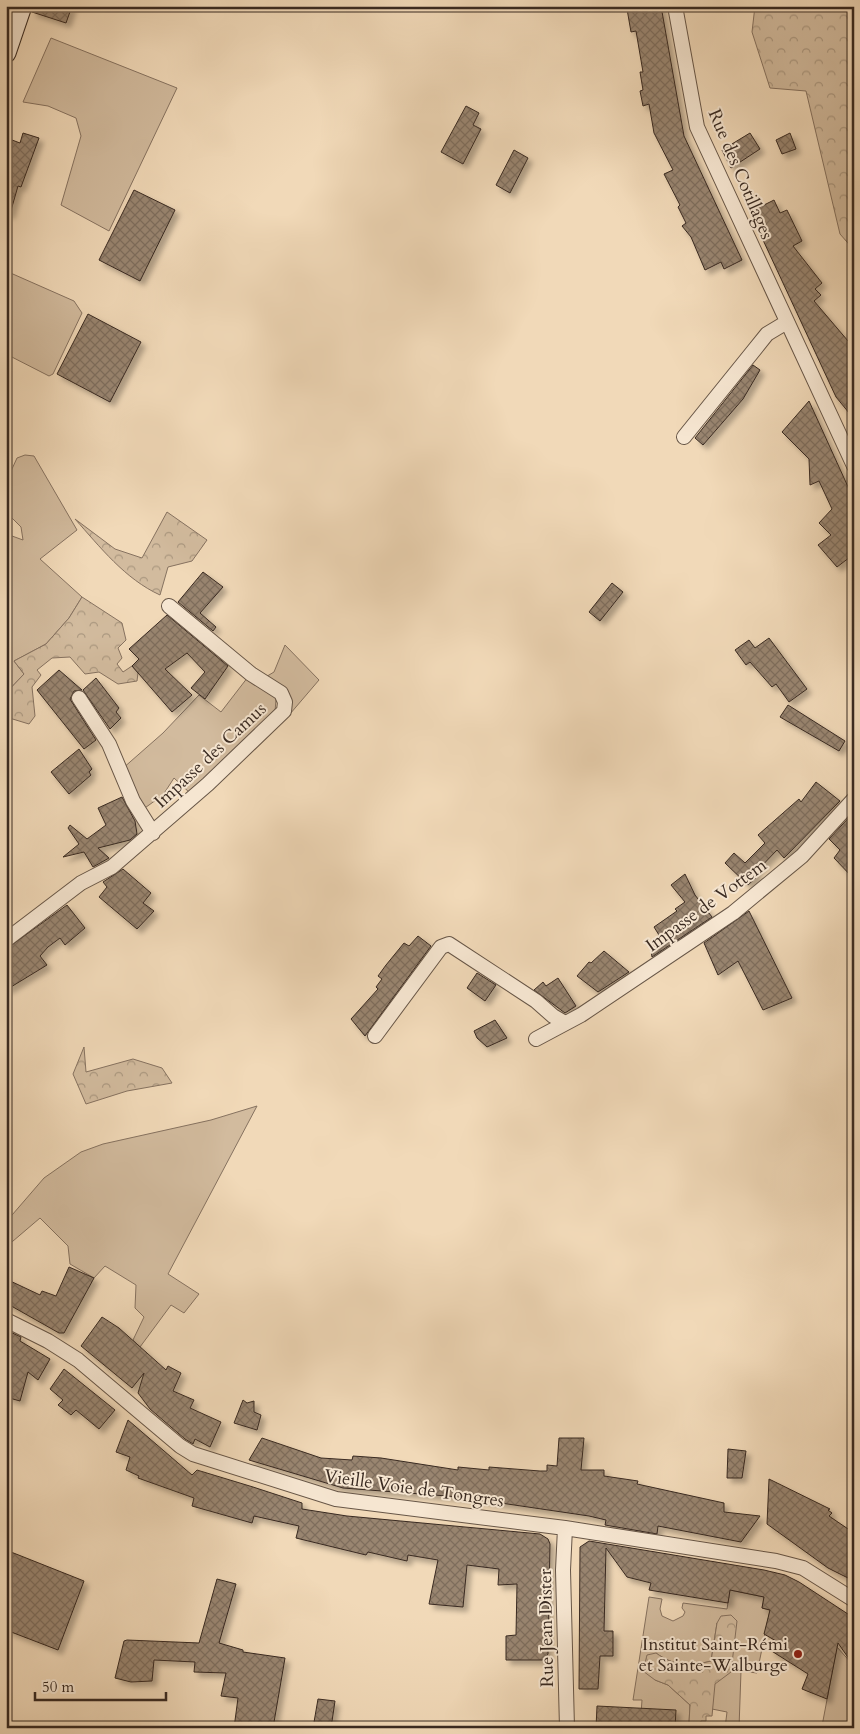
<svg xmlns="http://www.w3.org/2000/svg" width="860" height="1734" viewBox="0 0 860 1734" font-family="Cardo,serif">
  <defs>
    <pattern id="forest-crowns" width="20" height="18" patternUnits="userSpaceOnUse" patternTransform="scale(1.25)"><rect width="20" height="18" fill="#d2bb9e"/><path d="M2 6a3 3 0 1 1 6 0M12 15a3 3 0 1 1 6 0" fill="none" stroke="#ab9880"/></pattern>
    <pattern id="building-cross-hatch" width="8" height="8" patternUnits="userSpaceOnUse" patternTransform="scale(1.25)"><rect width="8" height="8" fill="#998570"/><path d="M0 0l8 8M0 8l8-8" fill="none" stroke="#7e6d5c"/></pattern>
    <filter id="shadow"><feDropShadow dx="4.5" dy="4.5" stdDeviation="2.5" flood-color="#0004"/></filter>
  </defs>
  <rect width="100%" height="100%" fill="#f1d9b8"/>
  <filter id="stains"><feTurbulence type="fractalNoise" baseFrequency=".004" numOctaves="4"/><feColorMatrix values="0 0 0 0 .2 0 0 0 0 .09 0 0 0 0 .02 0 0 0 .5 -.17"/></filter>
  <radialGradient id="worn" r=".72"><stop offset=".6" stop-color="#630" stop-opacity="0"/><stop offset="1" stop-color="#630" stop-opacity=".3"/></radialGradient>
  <path fill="#d2bb9e" stroke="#867260" d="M51 38 177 88 109 231 61 205 81 136 76 118 48 106 23 102Z
    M6 271 74 301 82 313 53 374 49 376 6 354Z
    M25 455 34 456 77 530 40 559 82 597 69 618 46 644 14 661 24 674 6 693V529L12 536 23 540 21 527 6 512V482L17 458Z
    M285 645 319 680 284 721 288 714 264 678 274 672Z
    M248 677 270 692 276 699 275 712 191 794 174 778 163 795 142 810 122 769 163 733 199 695 221 712Z
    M257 1106 168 1274 199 1294 184 1313 171 1305 140 1347 133 1340 144 1317 135 1308 136 1285 105 1266 94 1278 70 1264 68 1246 40 1218 6 1247V1222L44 1178 81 1152 103 1144 211 1120Z
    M730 1590 764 1597 762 1608 770 1610 757 1673 741 1671 739 1728H725L727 1712 712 1709 717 1623 711 1661C689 1667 674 1666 656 1653L655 1680 668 1685 690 1705 689 1723H675L641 1714 642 1700H633L649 1597 662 1599 660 1609 662 1616 673 1621 683 1616 685 1612 682 1608 683 1603 727 1609Z
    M837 1647 854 1666V1728L822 1726Z"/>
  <path fill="url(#forest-crowns)" stroke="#867260" d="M755 6H854V250L840 234 806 91 770 88 752 32Z
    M167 512 207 540 192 561 168 567 160 595C125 579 100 547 75 519L115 549 142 558Z
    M82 597 122 623 126 640 118 648 122 658 117 664 123 672 132 666 138 673 137 681 118 684 99 672 85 674 70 657 52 658 37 670 41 675 32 687 35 716 29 724 6 717V693L24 674 14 661 46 644 69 618Z
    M84 1047 86 1072 133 1059 162 1068 172 1083 127 1091 86 1104 73 1074Z
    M731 1615 737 1621 731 1672 715 1684 712 1716H706V1721H701L700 1728H682V1723H689L690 1705 668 1685 655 1680 643 1671 647 1655 656 1653C674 1666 689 1667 711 1661L717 1623 721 1616Z"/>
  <path fill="url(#building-cross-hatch)" stroke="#392a21" filter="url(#shadow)" d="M33 6H72L66 23 32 12Z
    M644 6H661L684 136 742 260 724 269 721 262 705 270 691 237 682 226 686 223 678 207 680 205 664 174 673 170 654 133 649 104 643 106 640 91 643 90 640 72H643L636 31 631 32 627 9Z
    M466 106 479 113 473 125 481 129 463 164 441 152Z
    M23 133 39 138 21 187 18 186 10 214H6V146L10 148 12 140 20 143Z
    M750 133 760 149 731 168 722 150Z
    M790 133 796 149 782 154 776 140Z
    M514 150 528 158 510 193 496 185Z
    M134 190 175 210 140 281 99 260Z
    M774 200 780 213 787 210 802 241 793 246 822 283 815 289 821 295 814 301 854 348V419L836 397 750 212Z
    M88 314 141 342 110 402 57 374Z
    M753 365 760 370 743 399 703 445 695 438Z
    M809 401 854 500V554L837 567 818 545 831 535 819 523 832 509 819 481 810 485 809 459 782 432Z
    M203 572 223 587 200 613 216 627 213 631 178 602Z
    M612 583 623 592 600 621 589 612Z
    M167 615 228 666 205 699 191 688 205 672 187 653 165 669 192 695 172 712 132 666 139 659 129 649Z
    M769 638 807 689 789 702 776 684 772 687 750 662 746 665 735 650 749 640 755 648Z
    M59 670 82 690 74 691 70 699 96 740 84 749 37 690Z
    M96 678 119 708 116 712 121 718 110 729 83 690Z
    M788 705 845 741 839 751 780 717Z
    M79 749 92 769 89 772 91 775 69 794 51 772Z
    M816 782 840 801 784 858 777 850 755 873 758 876 748 885 725 863 734 853 745 863 765 843 758 835 799 799 801 802Z
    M122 797 135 821 137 834 130 840 98 848 109 858 93 867 84 852 63 857 79 844 68 828 70 825 87 839 106 825 98 808Z
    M854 812V879L834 858 840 850 829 839Z
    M123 869 151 893 143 903 154 911 137 929 99 897 107 887 103 882Z
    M685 874 695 895 712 917 652 957 650 944 659 935 654 927 677 911 675 909 685 902 671 885Z
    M67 905 85 928 65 945 60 938 48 947 40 956 47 965 6 990V949Z
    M749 911 792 998 763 1010 738 961 718 975 704 943Z
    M418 936 431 946 365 1036 351 1019 378 989 376 987 382 979 378 976 386 965 404 943 409 946Z
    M604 951 629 972 598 992 577 976 589 962 591 963Z
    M477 973 496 985 485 1001 467 988Z
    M558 978 576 1006 565 1013 534 990 543 982 546 986Z
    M495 1020 507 1038 487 1047 477 1038 474 1031Z
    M69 1267 94 1278 64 1333H59L6 1303V1279L40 1295 42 1291 56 1296Z
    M102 1317 119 1328 166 1370 168 1366 181 1373 173 1391 194 1400 190 1408 221 1422 210 1447 195 1439 193 1444 185 1439 150 1409 138 1393 144 1373 132 1388 81 1346Z
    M6 1330 21 1337 20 1341 50 1359 38 1380 28 1372 20 1401 6 1397Z
    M64 1369 115 1410 99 1429 76 1410 71 1415 58 1405 63 1400 50 1389Z
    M243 1400 247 1403 254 1401V1412L261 1415 257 1430 234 1423Z
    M128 1420 192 1475 197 1470 253 1487 302 1503V1509L347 1516 540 1534 548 1539 550 1544 548 1654 544 1660H506V1636L516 1635 517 1584 498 1585 499 1569 467 1565 463 1607 429 1604 438 1560 408 1555 407 1561 368 1552 366 1555 296 1538 299 1526 254 1516 252 1523 192 1506 194 1498 138 1478 139 1476 126 1470 130 1457 116 1452Z
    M262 1438 321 1458 352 1460 353 1456 381 1458 458 1470V1467L489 1470V1467L540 1471H547V1465L557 1466 559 1438H584L581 1470H604V1476L638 1481 637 1484 724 1503V1512L760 1516 741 1542 658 1526 657 1534 605 1525 606 1520 589 1516 460 1497 343 1488 249 1460Z
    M728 1449 746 1451 742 1478H727Z
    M769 1479 830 1509 828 1510 832 1513 829 1516 854 1533V1581L828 1568 767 1524Z
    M589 1541 764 1570 785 1575 799 1582 854 1618V1666L838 1643 827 1699 802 1689 808 1674 770 1650 776 1641 764 1634 770 1610 762 1608 764 1597 730 1590 728 1603 649 1590 651 1583 627 1577 606 1548 604 1631H613V1656H600L598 1689H579L580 1547Z
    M11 1552 84 1581 58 1650 6 1630V1567Z
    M217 1579 236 1584 219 1643 243 1650V1652L285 1658 273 1728H234L238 1698 221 1696 226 1673 194 1672 195 1662 154 1660 152 1681 131 1682 115 1678 124 1641 127 1640 199 1643Z
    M318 1699 335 1701 331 1728H313Z
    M597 1706 676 1710 675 1728H596Z"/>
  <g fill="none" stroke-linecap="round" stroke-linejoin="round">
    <g stroke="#675647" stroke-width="16">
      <path id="street" d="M675 6 697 127 854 466
        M684 437 755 349 767 334 787 322
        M79 698 109 744 133 801 153 833
        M6 940 81 883 112 867 208 784 284 711 285 702 281 693 251 674 169 606
        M375 1036 441 947 449 944 536 1001 553 1016 565 1023
        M536 1039 581 1015 733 913 802 856 854 799
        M6 1320 48 1341 78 1360 180 1446 193 1454 336 1499 565 1528 776 1561 803 1568 854 1600
        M565 1528 563 1570 567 1728"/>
    </g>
    <g stroke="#392a21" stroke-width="21">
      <path id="secondary" d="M6 53 22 6"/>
    </g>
    <use href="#street" stroke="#f6e6d1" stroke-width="14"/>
    <use href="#secondary" stroke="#f6e6d1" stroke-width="19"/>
  </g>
  <circle fill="#8f2418" stroke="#f6e6d1" stroke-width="2" cx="798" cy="1654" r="5"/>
  <g text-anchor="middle" stroke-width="4" stroke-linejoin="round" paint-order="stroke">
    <g font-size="18" fill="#392a21" stroke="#f6e6d1">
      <text transform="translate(741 174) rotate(67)" y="6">Rue des Cotillages</text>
      <text transform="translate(210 755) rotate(-43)" y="6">Impasse des Camus</text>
      <text transform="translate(706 905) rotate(-36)" y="6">Impasse de Vottem</text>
      <text transform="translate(414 1488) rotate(8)" y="6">Vieille Voie de Tongres</text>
      <text transform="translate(546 1628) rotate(-91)" y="6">Rue Jean Dister</text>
    </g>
    <g font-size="18" fill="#392a21" stroke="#f6e6d1" text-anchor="end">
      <text x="788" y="1650">Institut Saint-Rémi<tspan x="788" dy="21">et Sainte-Walburge</tspan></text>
    </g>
  </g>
  <rect width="860" height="1734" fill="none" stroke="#f1d9b8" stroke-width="25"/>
  <rect x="8" y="8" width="845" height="1719" fill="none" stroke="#392a21" stroke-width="2.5"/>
  <rect x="12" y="12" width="835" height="1709" fill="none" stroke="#392a21"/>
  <path d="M35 1692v8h131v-8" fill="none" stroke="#392a21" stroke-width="2.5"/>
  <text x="42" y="1692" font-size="15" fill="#392a21" stroke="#f6e6d1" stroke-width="4" paint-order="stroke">50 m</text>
  <rect width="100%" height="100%" filter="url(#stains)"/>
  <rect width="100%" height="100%" fill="url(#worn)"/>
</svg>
